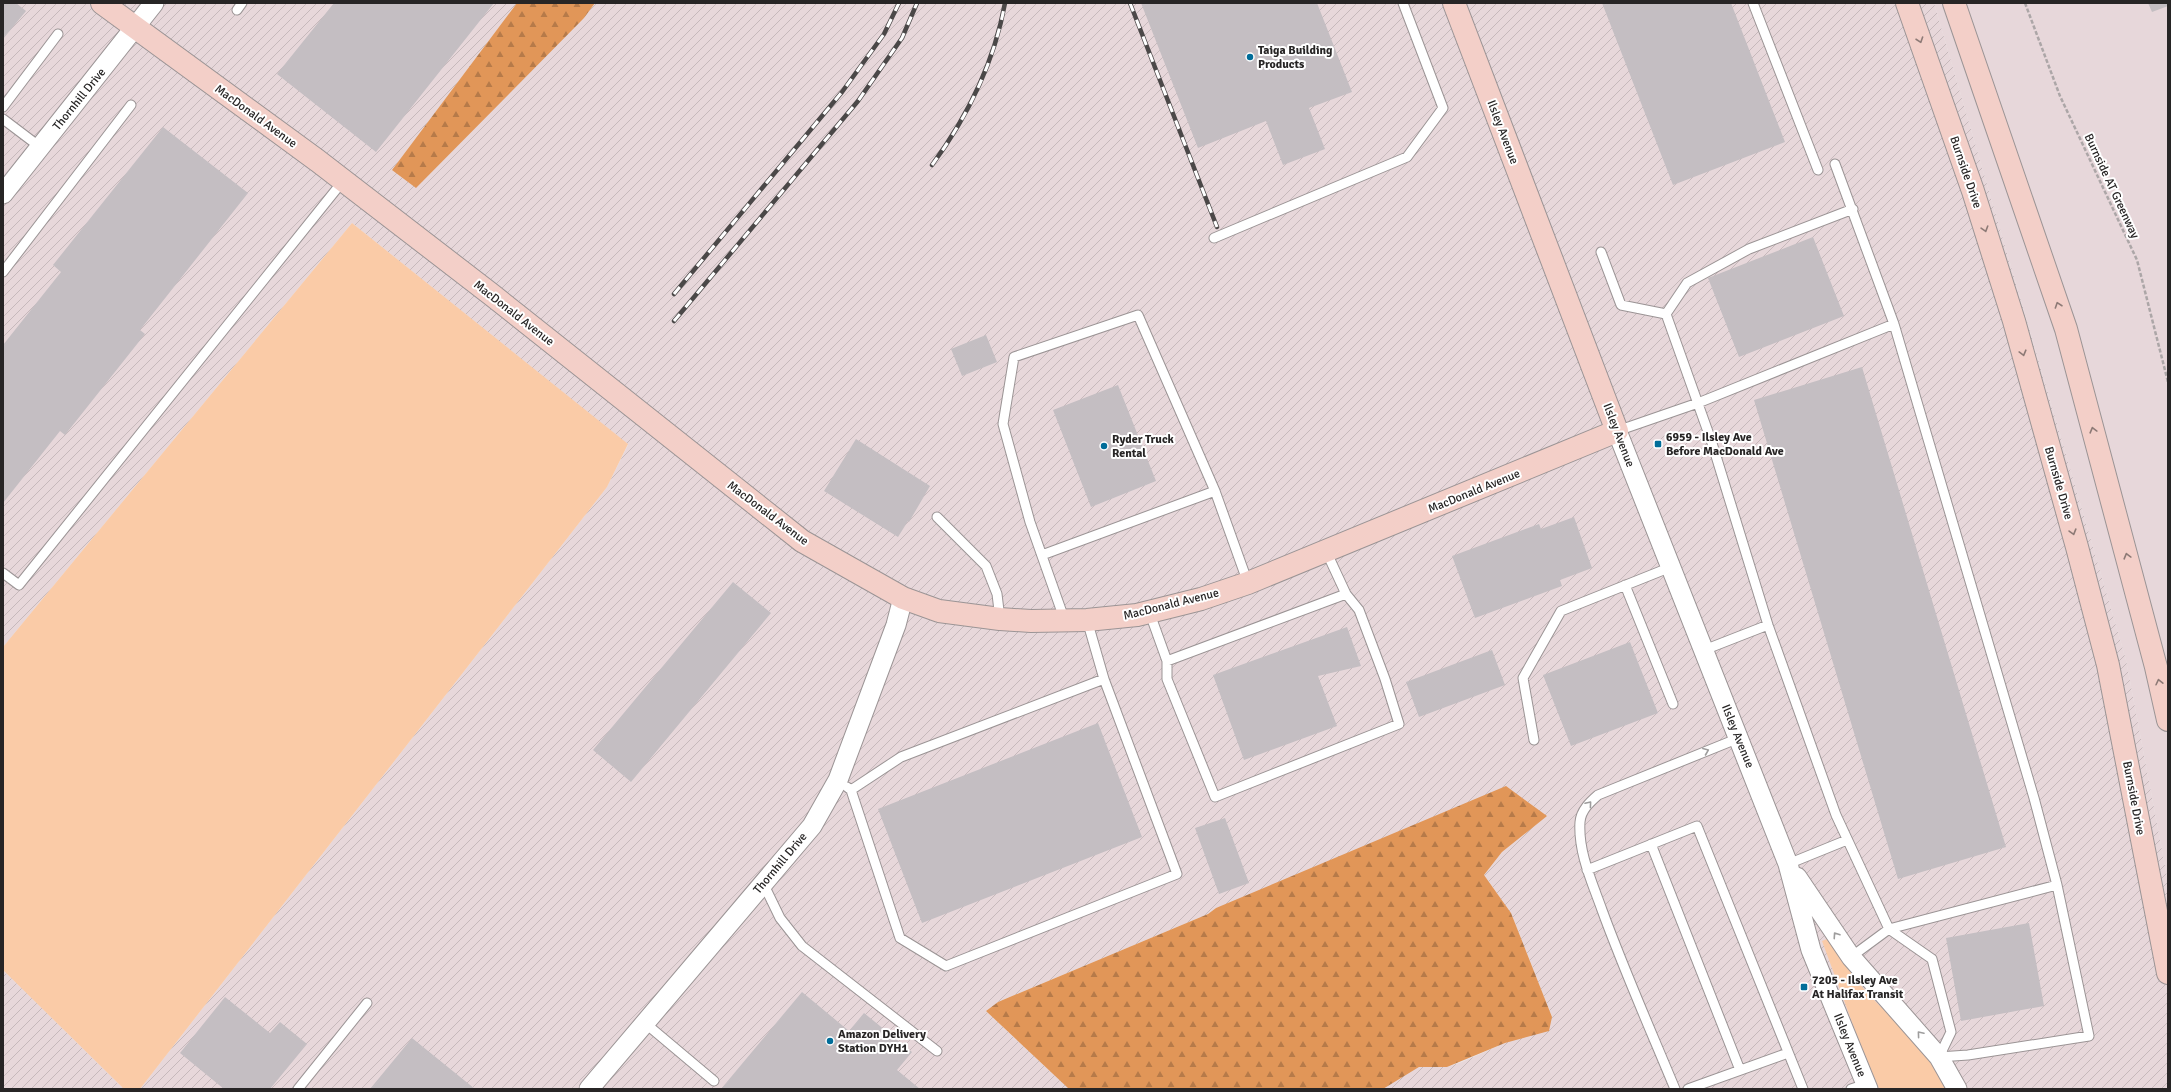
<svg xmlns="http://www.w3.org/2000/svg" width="2171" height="1092" viewBox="0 0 2171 1092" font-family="Signika,sans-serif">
  <defs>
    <pattern id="industrial-furrows" width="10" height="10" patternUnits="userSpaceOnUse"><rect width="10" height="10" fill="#e7d7da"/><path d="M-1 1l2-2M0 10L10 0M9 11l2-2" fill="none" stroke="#c6b8bb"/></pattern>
    <pattern id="forest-firs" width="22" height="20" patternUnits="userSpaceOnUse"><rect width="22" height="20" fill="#e19658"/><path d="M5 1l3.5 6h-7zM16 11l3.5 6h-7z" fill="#b67a49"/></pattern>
  </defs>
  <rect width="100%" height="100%" fill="#ede5e6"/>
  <path fill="#e7d7da" d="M1934 3H2168V882L2126 660Z"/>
  <path fill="url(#industrial-furrows)" d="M3 3H517L392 170 584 18 595 3H1934L2126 660 2168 882V1089H1383L1419 1067H1447L1462 1062 1505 1043 1552 1017 1511 913 1484 875 1502 852 1546 816 1216 908 1208 914 998 1002 986 1011 1069 1089H140L607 487 628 445 352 223 3 647Z
    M3 970 124 1089H3Z"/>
  <path fill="#facba7" d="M352 223 628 444 607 487 140 1089H124L3 970V647Z
    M1827 939C1839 955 1850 972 1863 988 1891 1020 1930 1047 1945 1089H1879L1856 1033 1822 941Z"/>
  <path fill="url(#forest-firs)" d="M517 3H595L584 18 416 188 392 170Z
    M1506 786 1547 816 1502 852 1484 875 1511 913 1552 1017 1549 1031 1505 1043 1447 1067H1419L1383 1089H1069L986 1011 998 1002 1208 914 1216 908Z"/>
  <path fill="#c4bec2" d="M3 3H16L26 11 3 39Z
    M334 3H494L376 152 277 74Z
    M1141 3H1317L1352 92 1309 108 1325 149 1283 165 1266 121 1198 148Z
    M1602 3H1731L1785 142 1673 185Z
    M2148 3H2168V6L2152 12Z
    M163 127 248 193 140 330 145 334 65 435 60 431 3 503V345L61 272 53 265Z
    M1813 237 1844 316 1739 357 1708 278Z
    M986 335 997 362 962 376 951 349Z
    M1862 367 2006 847 1898 879 1754 400Z
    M1118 385 1156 481 1091 507 1053 410Z
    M856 439 930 486 909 522 908 521 898 537 824 491Z
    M1574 517 1592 568 1560 580 1562 586 1475 618 1452 556 1539 524 1541 529Z
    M733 582 771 613 631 782 593 750Z
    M1347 627 1361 666 1318 676 1337 726 1244 760 1213 675Z
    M1630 642 1658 713 1571 746 1543 675Z
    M1492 650 1505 685 1419 717 1406 682Z
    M1098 723 1142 837 922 923 878 809Z
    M1225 818 1249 883 1219 894 1195 828Z
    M2029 923 2044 1006 1961 1021 1946 938Z
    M802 992 849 1031 864 1013 912 1052 897 1070 920 1089H721Z
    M225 997 270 1033 280 1022 307 1044 270 1089H224L180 1053Z
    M412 1038 475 1089H370Z"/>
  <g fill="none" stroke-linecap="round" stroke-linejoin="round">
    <g stroke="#9b9495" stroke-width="11">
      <path id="lane" d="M1753 3 1818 170
        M237 10 242 3
        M3 107 58 34
        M3 119 40 147
        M1835 164 1894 324 2034 798 2057 885 1889 929 1851 957
        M1214 238 1407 157 1443 108 1403 3
        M1601 252 1621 305 1666 314 1712 443 1768 625 1836 815 1889 929 1932 959 1951 1032 1939 1057
        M3 272 131 105
        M1666 314 1687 283 1749 249 1853 209
        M1617 431 1698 403 1894 324
        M937 517 986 566 997 594 1000 619
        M1042 555 1215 491
        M3 573 19 585 343 181
        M1625 585 1673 704
        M1149 611 1167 661 1346 594 1326 551
        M1065 621 1030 522 1003 424 1014 357 1138 315 1215 491 1248 583
        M1704 650 1768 625
        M1167 661V679L1215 797 1399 724 1385 679 1359 610 1346 594
        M1534 740 1523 678 1561 611 1671 567
        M847 787 851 790 901 757 1104 679 1087 620
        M851 790 900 938 946 966 1177 874 1104 679
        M1651 844 1740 1070
        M1788 864 1847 840
        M1587 870 1697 826 1803 1089
        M763 883 780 918 802 946 937 1051
        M645 1023 714 1081
        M1939 1057 1968 1055 2089 1036 2057 885
        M298 1089 367 1003
        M1675 1089C1650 1029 1624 970 1602 910 1592 882 1578 852 1580 822 1581 810 1590 802 1598 795L1739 738
        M1688 1089 1788 1053
        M1851 1089 1866 1084"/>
    </g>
    <g stroke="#9b9495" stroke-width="21">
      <path id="street" d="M3 194 154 3
        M1617 431 1788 864 1811 950 1868 1089
        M1797 877 1851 957 1939 1057 1957 1089
        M589 1089 812 826 838 780 896 625 903 598"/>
    </g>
    <g stroke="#9b9495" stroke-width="24">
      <path id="secondary" d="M102 3 318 161 492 295 802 541 903 598 939 611 1000 619 1031 621 1087 620 1137 615 1201 599 1248 583 1617 431 1454 3
        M1907 3 1973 191 2014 321 2077 547 2108 665 2168 973
        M1954 3 2066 329 2156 667 2168 720"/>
    </g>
    <path stroke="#aca6a7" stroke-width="2.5" stroke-dasharray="4 2" stroke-linecap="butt" d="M2025 3 2060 96 2137 260 2168 382"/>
    <use href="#lane" stroke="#fff" stroke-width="9"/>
    <use href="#street" stroke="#fff" stroke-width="19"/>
    <use href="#secondary" stroke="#f3cfc8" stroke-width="22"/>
    <g stroke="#4b4848" stroke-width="4.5">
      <path id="rail" d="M1130 3 1217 227
        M932 165C968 116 994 63 1005 3
        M674 294 842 92 884 34 899 3
        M674 321 858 101 902 38 917 3"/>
    </g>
    <use href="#rail" stroke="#fff" stroke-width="3" stroke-dasharray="9" stroke-linecap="butt"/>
  </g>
  <defs><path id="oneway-chevron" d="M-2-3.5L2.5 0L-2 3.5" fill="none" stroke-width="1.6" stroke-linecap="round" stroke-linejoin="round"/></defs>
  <g stroke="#8d7a76">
    <use href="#oneway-chevron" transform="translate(1920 40) rotate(71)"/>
    <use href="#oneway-chevron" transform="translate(1985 229) rotate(73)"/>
    <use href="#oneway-chevron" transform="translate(2058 305) rotate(-109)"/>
    <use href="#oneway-chevron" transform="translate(2023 353) rotate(75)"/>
    <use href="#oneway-chevron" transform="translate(2093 430) rotate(-105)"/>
    <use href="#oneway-chevron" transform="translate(2073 532) rotate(74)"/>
    <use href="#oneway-chevron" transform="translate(2127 556) rotate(-105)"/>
    <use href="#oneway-chevron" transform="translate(2159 682) rotate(-103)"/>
  </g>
  <g stroke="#9e9d9d">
    <use href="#oneway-chevron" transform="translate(1706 751) rotate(-22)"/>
    <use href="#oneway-chevron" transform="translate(1589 804) rotate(-50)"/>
    <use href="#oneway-chevron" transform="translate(1836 935) rotate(-124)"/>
    <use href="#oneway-chevron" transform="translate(1920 1034) rotate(-130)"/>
  </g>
  <g fill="#006d99" stroke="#fff" stroke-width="1.5">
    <circle cx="1250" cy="57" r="4"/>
    <rect x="1654" y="440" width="8" height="8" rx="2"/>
    <circle cx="1104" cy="446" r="4"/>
    <rect x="1800" y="983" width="8" height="8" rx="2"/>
    <circle cx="830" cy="1041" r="4"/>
  </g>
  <g text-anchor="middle" stroke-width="4" stroke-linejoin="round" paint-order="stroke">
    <g font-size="12" font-weight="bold" fill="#272525" stroke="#fff" text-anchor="start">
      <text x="1258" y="54">Taiga Building<tspan x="1258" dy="14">Products</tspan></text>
      <text x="1666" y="441">6959 - Ilsley Ave<tspan x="1666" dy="14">Before MacDonald Ave</tspan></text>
      <text x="1112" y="443">Ryder Truck<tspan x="1112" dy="14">Rental</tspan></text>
      <text x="1812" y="984">7205 - Ilsley Ave<tspan x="1812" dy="14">At Halifax Transit</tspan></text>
      <text x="838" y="1038">Amazon Delivery<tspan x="838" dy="14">Station DYH1</tspan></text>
    </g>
    <g font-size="12" fill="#272525" stroke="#fff">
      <text transform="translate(79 99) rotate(-51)" y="4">Thornhill Drive</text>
      <text transform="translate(256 116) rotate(36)" y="4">MacDonald Avenue</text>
      <text transform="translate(1503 132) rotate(69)" y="4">Ilsley Avenue</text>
      <text transform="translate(1966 172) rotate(71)" y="4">Burnside Drive</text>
      <text transform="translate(2112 186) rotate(65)" y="4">Burnside AT Greenway</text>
      <text transform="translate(514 313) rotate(38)" y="4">MacDonald Avenue</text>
      <text transform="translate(1619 435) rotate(69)" y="4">Ilsley Avenue</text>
      <text transform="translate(2059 483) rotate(74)" y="4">Burnside Drive</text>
      <text transform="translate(1474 491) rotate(-22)" y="4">MacDonald Avenue</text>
      <text transform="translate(768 513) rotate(37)" y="4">MacDonald Avenue</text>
      <text transform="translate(1171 604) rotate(-14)" y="4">MacDonald Avenue</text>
      <text transform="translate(1738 736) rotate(68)" y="4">Ilsley Avenue</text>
      <text transform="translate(2134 798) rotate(79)" y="4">Burnside Drive</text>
      <text transform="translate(780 863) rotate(-50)" y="4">Thornhill Drive</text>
      <text transform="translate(1850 1045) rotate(68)" y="4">Ilsley Avenue</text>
    </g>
  </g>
  <rect width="2171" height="1092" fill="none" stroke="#272525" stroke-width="8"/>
</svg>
